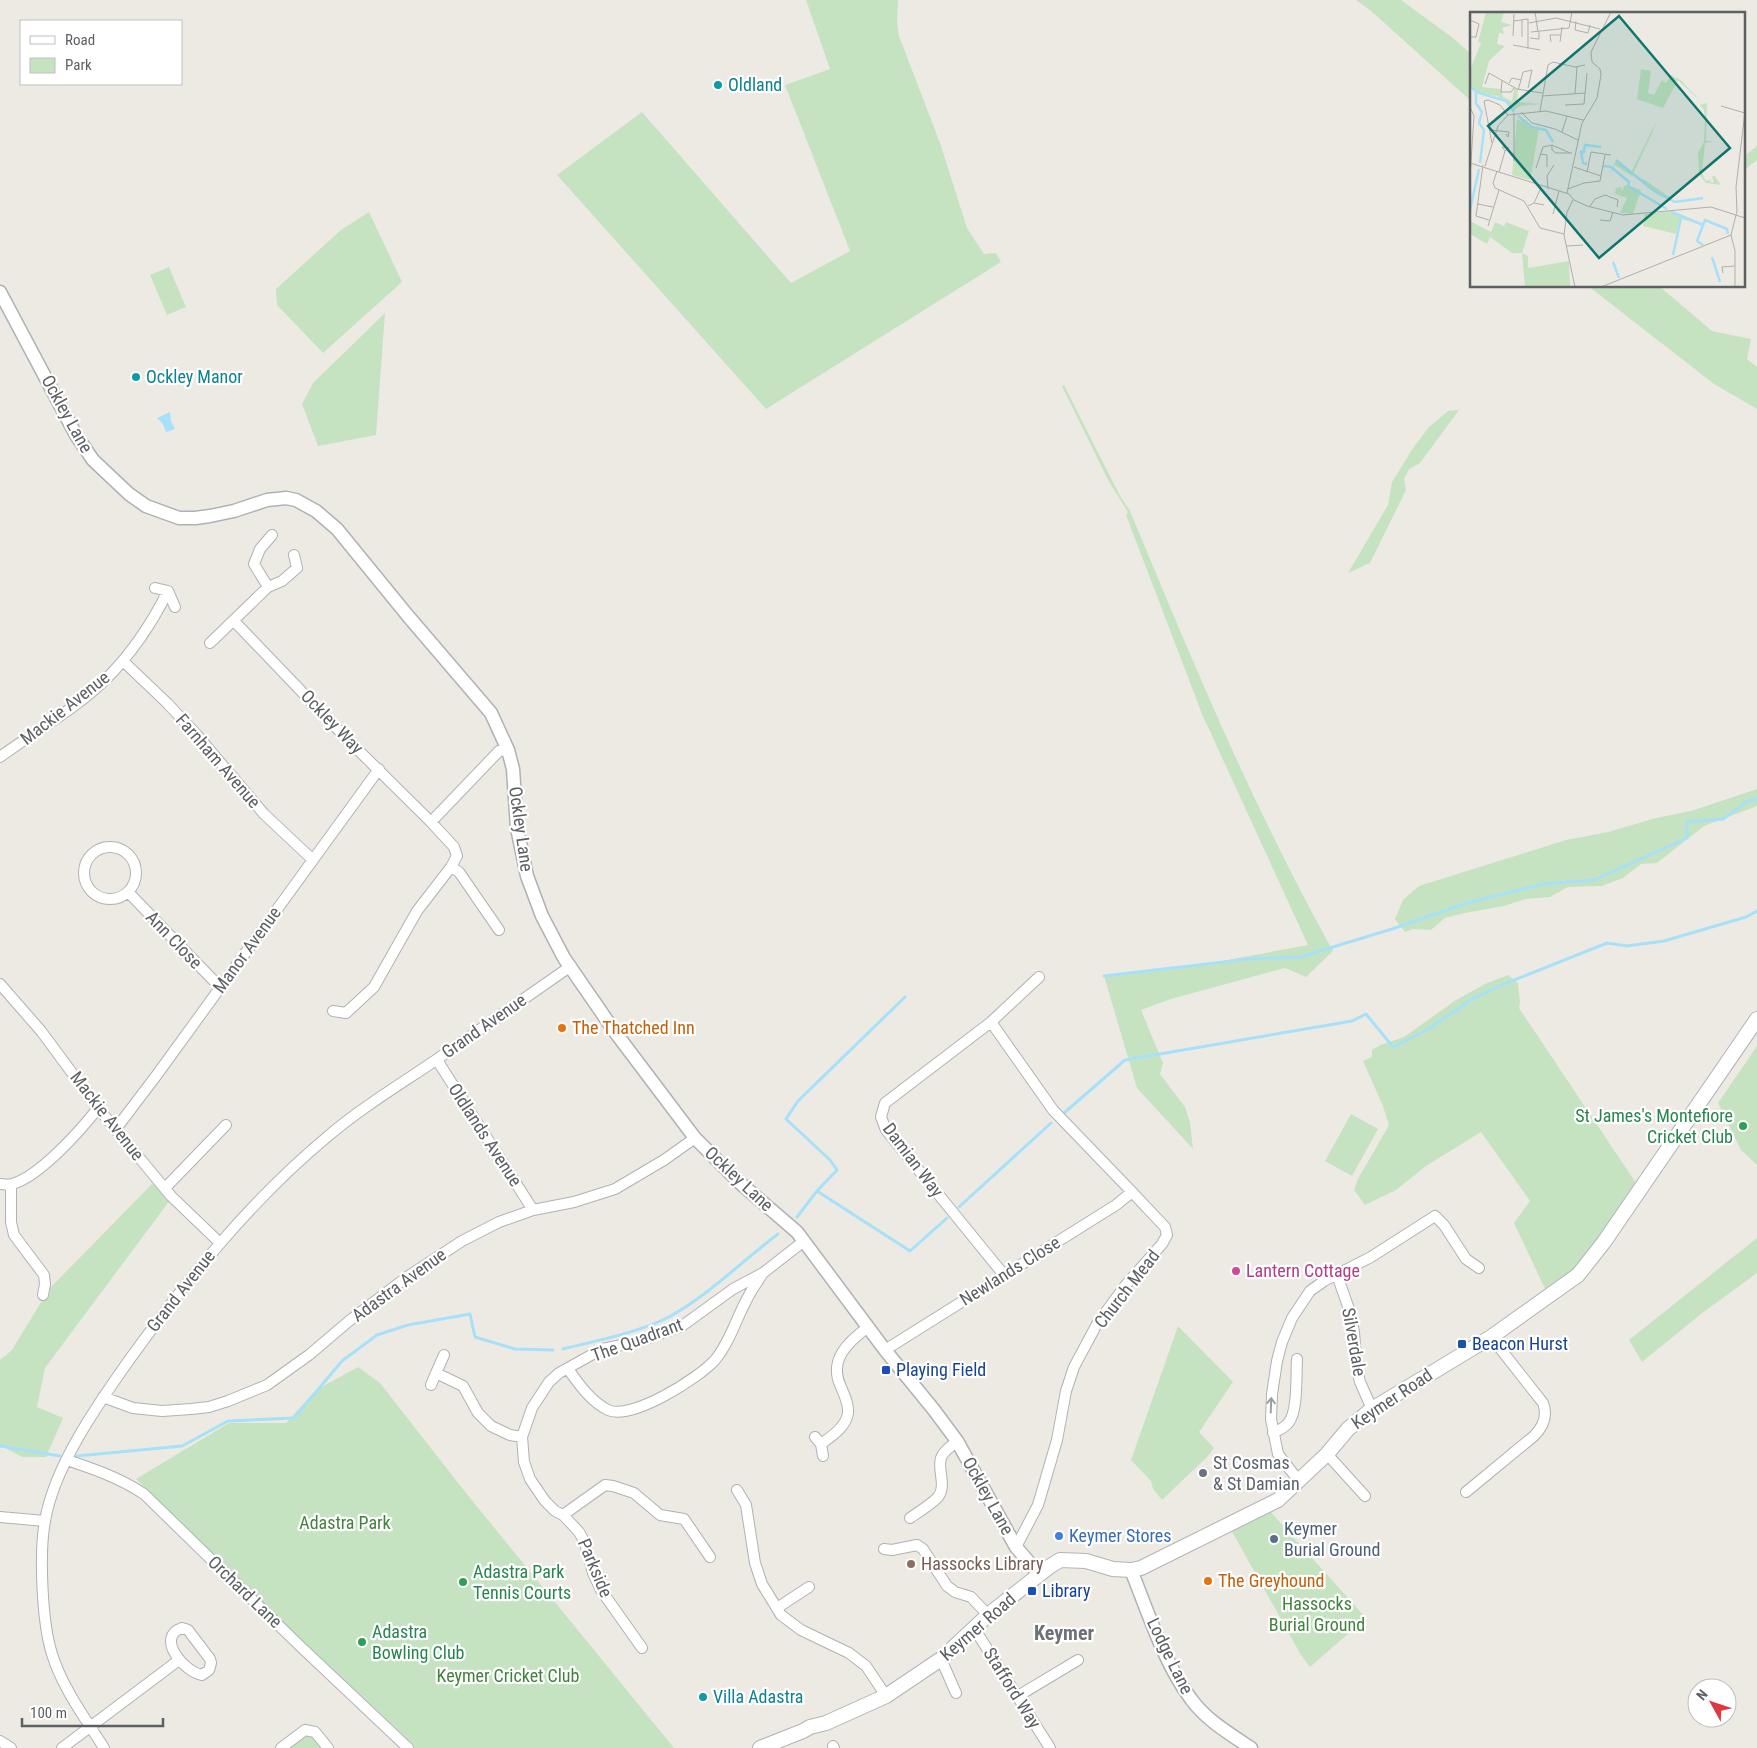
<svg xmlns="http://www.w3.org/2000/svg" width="1757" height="1748" viewBox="0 0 1757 1748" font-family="'Roboto Condensed',sans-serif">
  <rect width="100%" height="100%" fill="#edeae4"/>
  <path fill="#c6e3c1" d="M806 0H898L897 23 899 36 940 143 967 228 984 254 996 253 1001 262 766 409 557 175 642 112 791 283 850 251 785 85 830 69Z
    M1356 0H1401L1453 38 1471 54V101L1370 10Z
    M1757 146V160L1743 171V157Z
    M369 212 402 282 323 353 277 305 276 289 341 230Z
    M169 267 186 307 167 315 150 275Z
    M1588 286H1659L1712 331 1751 339 1747 359 1757 367V409L1714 384Z
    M385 313 376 435 318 446 302 404 313 383Z
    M1064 385 1119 494 1130 511C1192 660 1254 810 1333 951L1306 977 1285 968 1171 999 1141 1010 1163 1063 1160 1074 1185 1107 1190 1123 1193 1149 1137 1088 1104 976 1217 962 1308 945 1202 714 1126 515 1128 512 1108 480 1062 386Z
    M1459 410 1420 463 1409 469 1404 479 1406 490 1370 563 1348 573 1388 505 1392 482 1413 448 1429 427 1448 411Z
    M1757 789V806L1704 826 1657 863 1641 864 1623 878 1602 886 1568 887 1550 897 1526 899 1504 906 1465 913 1445 918 1431 930 1413 929 1405 932 1395 919 1403 900 1419 886 1566 840 1608 832 1656 818 1691 811Z
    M1508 975 1518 983 1520 1002 1519 1008 1640 1189 1604 1242 1548 1295 1514 1223 1530 1201 1481 1132 1426 1166 1396 1190 1365 1205 1354 1190 1358 1179 1389 1125 1383 1106 1363 1061 1372 1057V1050L1380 1045 1404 1037 1456 1000 1487 983Z
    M1757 1046V1165L1741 1150 1718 1103Z
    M1351 1114 1378 1129 1352 1176 1325 1161Z
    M152 1184 176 1192 45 1368 37 1407 63 1418 46 1457H22L0 1445V1360L12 1350 49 1289Z
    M1757 1238V1273L1701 1314 1642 1362 1629 1340Z
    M1178 1326 1233 1382 1199 1432 1214 1448 1208 1456 1162 1500 1153 1489 1151 1481 1131 1460Z
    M358 1367 380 1383 466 1493 674 1748H414L312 1651 136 1479 229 1423H286L316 1390Z
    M1268 1509 1366 1618 1310 1667 1301 1655 1230 1528Z
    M308 1735 315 1739 322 1748H287L302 1736Z"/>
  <path fill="#a7e0f9" d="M170 412 171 421 175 429 166 432 163 424 157 418Z"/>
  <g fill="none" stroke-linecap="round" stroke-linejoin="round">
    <path stroke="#a7e0f9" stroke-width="3" d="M1104 976 1249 959 1300 957 1392 929 1467 903 1543 884 1594 880 1687 838V822L1723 819 1748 801 1757 799
      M1064 1113 1125 1060 1352 1021 1366 1014 1393 1047 1430 1028 1472 999 1504 984 1607 943 1627 946 1664 941 1746 917 1757 911
      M817 1191 910 1251 947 1218
      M959 1207 1051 1123
      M797 1217 817 1191 837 1170 830 1160 786 1119 798 1101 905 997
      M563 1349C595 1341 640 1332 669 1317 709 1295 742 1261 778 1234
      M0 1446 60 1456
      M77 1456 182 1446 228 1421 294 1418 342 1361 377 1335 408 1325 470 1314 475 1337 515 1349 553 1350"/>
    <g stroke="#afb2b5" stroke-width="12">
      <path id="minor" d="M268 587 254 564 260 549 272 535
        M168 591 175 607
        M234 621 348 740 431 822 454 847 457 856 451 867 417 911 374 987 346 1013 333 1011
        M210 643 268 587 282 581 297 568 294 555
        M123 661 167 703 196 734 264 814 313 860
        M0 757C34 732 77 708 107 678 132 653 152 623 168 591L155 588
        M431 822 499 751 508 750
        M84 873a26 26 0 1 1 52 0a26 26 0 1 1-52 0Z
        M451 867 459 872 499 930
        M128 892 214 981 221 986
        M0 984 41 1031 98 1108 171 1196 220 1243
        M991 1022 1053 1110 1132 1192 1165 1227 1167 1235 1162 1244 1125 1286 1097 1324 1074 1367 1066 1391 1057 1440 1038 1505 1016 1547
        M437 1060 533 1210
        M115 1130 156 1076 379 769
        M0 1184C3 1184 8 1185 12 1184 39 1177 81 1130 98 1108
        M11 1185V1222L14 1235 44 1275 45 1284 43 1295
        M165 1188 226 1125
        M1004 1275 886 1130 881 1117 885 1103 991 1022 1039 977
        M1337 1275 1350 1312 1354 1332 1357 1369 1360 1382 1372 1409
        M885 1350 1116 1205 1132 1192
        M444 1355 436 1373 463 1386 478 1413 491 1426 510 1435 522 1437
        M568 1369C579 1384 590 1401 608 1410 631 1421 699 1378 715 1360 730 1342 736 1319 747 1299 751 1291 756 1284 761 1276
        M431 1385 436 1373
        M103 1397 133 1408 162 1411 191 1409 209 1407 228 1401 267 1385 309 1355 349 1321 407 1277 462 1241 499 1222 533 1210 574 1202 615 1189 664 1160 695 1138
        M1273 1433C1279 1430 1285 1428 1289 1422 1298 1410 1296 1375 1297 1359
        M815 1437 821 1444 823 1456
        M821 1444C832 1436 846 1427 848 1413 849 1403 844 1395 841 1387 828 1360 848 1342 868 1327
        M1327 1454 1365 1496
        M67 1460C94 1469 120 1478 144 1494L301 1647 408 1748
        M1299 1481 1278 1454 1271 1419 1272 1394 1277 1361 1282 1342 1292 1318 1310 1291 1324 1281 1371 1257 1435 1216 1444 1225 1466 1259 1479 1268
        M737 1490 746 1505 755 1563 762 1584 781 1615 801 1630 849 1653 866 1666 886 1696
        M1466 1492 1534 1436C1543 1427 1548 1416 1543 1403L1491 1337
        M563 1515 605 1485 613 1486 634 1493 660 1515 684 1519 710 1557
        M0 1517 45 1521
        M910 1518C917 1513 932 1504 938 1497 947 1486 937 1469 941 1458 943 1451 952 1446 957 1441
        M884 1549 892 1550 917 1545 923 1549 947 1586 955 1592 971 1597 988 1615
        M777 1608 809 1587
        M182 1628 188 1630 210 1659 211 1663 209 1670 202 1675C184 1672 155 1637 182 1628Z
        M974 1628 1050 1748
        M642 1648 601 1590 593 1573 585 1543 579 1532 563 1515 555 1511 545 1501 530 1479 524 1462 522 1437 532 1408 549 1382 559 1373 602 1349 637 1342 682 1326 733 1289 763 1273 804 1241
        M941 1659 956 1693
        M1018 1696 1078 1660
        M0 1741 11 1748
        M833 1746 834 1748
        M62 1748 179 1660
        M104 1748C85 1718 62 1687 52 1654 42 1623 39 1553 45 1521 54 1467 96 1407 127 1363 186 1281 249 1202 327 1137 361 1108 399 1085 436 1060 481 1029 526 997 571 966
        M281 1748 305 1730 315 1732 328 1748"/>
    </g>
    <g stroke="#afb2b5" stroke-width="15">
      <path id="tertiary" d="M0 292 76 435 93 460 129 494 146 506 179 518H195L210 516 234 511 267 500 286 498 296 500 316 511 337 529 408 616 491 713 508 750 513 769 517 828 527 876 542 916 564 958 615 1032 695 1138 739 1182 797 1232 885 1350 934 1410 957 1441 1016 1547 1039 1574
        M1131 1570C1148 1612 1164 1663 1191 1699 1206 1720 1230 1734 1251 1748"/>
    </g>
    <g stroke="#b0b4b8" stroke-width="16">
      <path id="secondary" d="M760 1748 803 1731 810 1727 826 1723 886 1696 941 1659 988 1615 1049 1567 1060 1560 1086 1561 1113 1569 1131 1570 1141 1568 1278 1500 1327 1454 1348 1429 1372 1409 1491 1337 1578 1275 1604 1242 1757 1019"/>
    </g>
    <use href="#minor" stroke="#fff" stroke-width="10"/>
    <use href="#tertiary" stroke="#fff" stroke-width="12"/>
    <use href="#secondary" stroke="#fff" stroke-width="14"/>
  </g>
  <defs><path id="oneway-shaft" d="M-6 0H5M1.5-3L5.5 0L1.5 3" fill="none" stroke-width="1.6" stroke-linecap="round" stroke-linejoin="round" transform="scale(1.25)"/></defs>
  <use stroke="#9da0a1" href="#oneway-shaft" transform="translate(1271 1405) rotate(-88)"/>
  <g fill="#0f9aa8" stroke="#fff" stroke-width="2">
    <circle cx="718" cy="85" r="5"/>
    <circle cx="136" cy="377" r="5"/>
    <circle cx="703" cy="1697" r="5"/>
  </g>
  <g fill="#e8710a" stroke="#fff" stroke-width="2">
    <circle cx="562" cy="1028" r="5"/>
    <circle cx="1208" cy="1581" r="5"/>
  </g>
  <g fill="#2e9e5b" stroke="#fff" stroke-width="2">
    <circle cx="1743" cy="1126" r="5"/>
    <circle cx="463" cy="1582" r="5"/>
    <circle cx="362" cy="1642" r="5"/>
  </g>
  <circle fill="#d1479c" stroke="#fff" stroke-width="2" cx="1236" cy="1271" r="5"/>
  <g fill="#1a4fb4" stroke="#fff" stroke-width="2">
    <rect x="1457" y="1339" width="10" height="10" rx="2.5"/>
    <rect x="881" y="1365" width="10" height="10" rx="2.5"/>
    <rect x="1027" y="1586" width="10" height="10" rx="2.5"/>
  </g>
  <circle fill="#6b7280" stroke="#fff" stroke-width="2" cx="1203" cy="1473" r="5"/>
  <circle fill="#3f7fe0" stroke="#fff" stroke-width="2" cx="1059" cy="1536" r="5"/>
  <circle fill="#5c6f8a" stroke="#fff" stroke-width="2" cx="1274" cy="1539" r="5"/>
  <circle fill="#8d6e63" stroke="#fff" stroke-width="2" cx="911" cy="1564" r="5"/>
  <g text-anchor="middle" stroke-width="4.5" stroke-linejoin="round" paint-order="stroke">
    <g font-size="18" fill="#0d838f" stroke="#fff" text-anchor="start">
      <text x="728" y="91">Oldland</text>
      <text x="146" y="383">Ockley Manor</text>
      <text x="713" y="1703">Villa Adastra</text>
    </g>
    <g font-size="18" fill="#5c6063" stroke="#fff">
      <text transform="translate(67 414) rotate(61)" y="6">Ockley Lane</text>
      <text transform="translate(65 708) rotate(-38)" y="6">Mackie Avenue</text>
      <text transform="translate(332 722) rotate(46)" y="6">Ockley Way</text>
      <text transform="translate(218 761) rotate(49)" y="6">Farnham Avenue</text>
      <text transform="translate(521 829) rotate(82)" y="6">Ockley Lane</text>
      <text transform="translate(174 940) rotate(46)" y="6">Ann Close</text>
      <text transform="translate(247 950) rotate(-54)" y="6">Manor Avenue</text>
      <text transform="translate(484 1026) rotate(-35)" y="6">Grand Avenue</text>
      <text transform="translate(107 1116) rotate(52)" y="6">Mackie Avenue</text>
      <text transform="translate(485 1135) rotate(57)" y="6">Oldlands Avenue</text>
      <text transform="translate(913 1160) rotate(53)" y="6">Damian Way</text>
      <text transform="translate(739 1179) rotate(43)" y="6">Ockley Lane</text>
      <text transform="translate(1010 1271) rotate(-32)" y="6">Newlands Close</text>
      <text transform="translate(399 1285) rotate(-36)" y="6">Adastra Avenue</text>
      <text transform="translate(1127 1289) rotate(-52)" y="6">Church Mead</text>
      <text transform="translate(181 1291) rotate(-52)" y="6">Grand Avenue</text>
      <text transform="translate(637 1340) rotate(-20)" y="6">The Quadrant</text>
      <text transform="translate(1354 1342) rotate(80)" y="6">Silverdale</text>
      <text transform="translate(1392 1399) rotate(-34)" y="6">Keymer Road</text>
      <text transform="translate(988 1496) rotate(61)" y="6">Ockley Lane</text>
      <text transform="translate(595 1568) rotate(67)" y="6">Parkside</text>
      <text transform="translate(245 1592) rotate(44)" y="6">Orchard Lane</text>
      <text transform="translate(978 1627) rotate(-41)" y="6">Keymer Road</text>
      <text transform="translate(1170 1656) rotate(64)" y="6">Lodge Lane</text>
      <text transform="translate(1012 1688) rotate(58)" y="6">Stafford Way</text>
    </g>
    <g font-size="18" fill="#c56008" stroke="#fff" text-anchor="start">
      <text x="572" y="1034">The Thatched Inn</text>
      <text x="1218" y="1587">The Greyhound</text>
    </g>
    <g font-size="18" fill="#27864d" stroke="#fff" text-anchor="start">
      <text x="1733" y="1122" text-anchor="end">St James's Montefiore<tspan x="1733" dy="21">Cricket Club</tspan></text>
      <text x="473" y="1578">Adastra Park<tspan x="473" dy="21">Tennis Courts</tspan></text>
      <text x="372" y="1638">Adastra<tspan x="372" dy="21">Bowling Club</tspan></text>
    </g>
    <g font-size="18" fill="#b23c85" stroke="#fff" text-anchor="start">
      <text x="1246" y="1277">Lantern Cottage</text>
    </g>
    <g font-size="18" fill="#164399" stroke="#fff" text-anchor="start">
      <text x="1472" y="1350">Beacon Hurst</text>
      <text x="896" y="1376">Playing Field</text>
      <text x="1042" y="1597">Library</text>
    </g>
    <g font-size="18" fill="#5b616d" stroke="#fff" text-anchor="start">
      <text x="1213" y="1469">St Cosmas<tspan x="1213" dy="21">&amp; St Damian</tspan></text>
    </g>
    <g font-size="18" fill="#40833b" stroke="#fff">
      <text x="345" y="1529">Adastra Park</text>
      <text x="1317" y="1610">Hassocks<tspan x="1317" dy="21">Burial Ground</tspan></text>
      <text x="508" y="1682">Keymer Cricket Club</text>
    </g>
    <g font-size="18" fill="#4e5e75" stroke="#fff" text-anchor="start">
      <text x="1284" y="1535">Keymer<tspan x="1284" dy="21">Burial Ground</tspan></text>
    </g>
    <g font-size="18" fill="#366cbe" stroke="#fff" text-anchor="start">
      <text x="1069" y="1542">Keymer Stores</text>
    </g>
    <g font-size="18" fill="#785e54" stroke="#fff" text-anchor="start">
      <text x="921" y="1570">Hassocks Library</text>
    </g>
    <g font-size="20" font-weight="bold" fill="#6d7275" stroke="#fff">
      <text x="1064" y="1640">Keymer</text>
    </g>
  </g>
  <g transform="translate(1470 12)">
    <rect width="275" height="275" fill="#edeae4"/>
    <path d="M16 0H34L31 10 42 13 32 16 34 22 29 21 27 32 35 34 19 49 12 75 31 77 33 85 42 89 44 76 48 78 47 90 71 92 50 94 43 99 35 89 27 84 5 80 0 74V58L11 31 8 30ZM171 57 181 59 178 81 184 83 192 68 196 71 201 63 211 68 231 90 208 68 193 96 167 87ZM237 91 236 129H244L235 131 232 161 236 169 241 167 240 170H244L242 165 244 163 251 173 236 171 229 162 228 141 234 130 235 108 234 98 230 93ZM47 107 69 117 60 168 42 163ZM187 108 182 121 162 164 145 153 138 166 146 148 161 161ZM168 166 175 168 201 186 206 191 184 180ZM155 173 171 178 163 202 150 201 157 186 145 182 146 176 151 175 152 179ZM202 199 206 203 232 212 210 207 206 222 173 214 175 202ZM0 209 21 220 25 210 34 214 36 210 59 219 52 241H42L20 225 17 232 0 222ZM52 241 58 244V256L99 249 100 275H55Z" fill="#c6e3c1"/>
    <path fill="none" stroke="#a7e0f9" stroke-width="2.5" d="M0 74 6 80 36 89 44 100M6 80V91L12 100 9 111 14 118 10 151M48 104 62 115 76 118 83 130M146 148 184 179 205 190 233 186M117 152 113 151 111 140H114L115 133 131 135M133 154 141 155 159 170 158 174 197 197M0 198 9 157M202 200 233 213M233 233 227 229 235 208 257 217 258 222M203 243 211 206M242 245 250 270M143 250 149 266"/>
    <path fill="none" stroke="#afafac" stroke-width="1" d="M65 0 68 20M52 8V25M44 9 58 7V37M106 9 105 18 118 21 120 13M59 11 86 6 130 17M61 20 99 16 102 0M43 24 44 2M0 25H6L9 12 0 8M60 26 69 27V20M81 30 80 23H91M90 30 92 15M43 33 70 38M51 68 53 60 62 58 58 76M32 69 31 80H41L44 76M39 71 42 66 51 68 48 78M15 72 19 61 47 77 72 81M105 82 107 55M72 84 115 81M95 93 114 92 117 61M251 94 275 101M0 95 4 104 0 164M70 99 78 53 83 50 105 55 115 53M51 100 62 111 85 117 108 128M20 118 39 120 38 125 36 122M92 120 97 104M22 131 14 89 18 88 30 93 38 103M82 133V138L86 141H102M82 133 100 141M71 142 77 143V155M44 149V101M0 151 99 182 104 188 117 194 153 203 241 195 275 206M13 153 6 204 19 208M15 154 28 114 38 103 76 99 113 108M104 155 131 164M66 156 73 135 82 133M27 159 23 171 25 176 54 189 70 216 94 222M29 160 35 139 32 135 39 136 35 139M117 160 121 140 141 143M78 177 77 164 84 153M98 177 114 171 130 169 135 143M97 181 112 111 127 86 131 63 130 57 122 50 121 40 141 0M103 188 97 200 94 223 105 275M64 191 71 176M8 192 23 195M58 194 64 191 74 193M120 194 125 187 135 183 148 188 147 195M83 202 89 179M130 208 140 209 143 200M18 214 29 178M261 223 265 239V275M96 234 113 233M253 261 252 255 265 254M131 275 261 223 267 199 266 175 275 100"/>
    <path fill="#0f766e" fill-opacity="0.15" stroke="#0f766e" stroke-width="2.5" d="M149 4 260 136 129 246 18 114Z"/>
    <rect width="275" height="275" fill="none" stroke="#5c6063" stroke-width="2.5"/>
  </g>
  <rect x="20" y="20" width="162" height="65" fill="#ffffff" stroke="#bebfc1"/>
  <rect x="30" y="36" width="25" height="8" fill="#ffffff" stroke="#bebfc1"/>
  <text x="65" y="45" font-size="15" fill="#5c6063">Road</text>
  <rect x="30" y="58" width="25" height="15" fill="#c6e3c1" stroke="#bebfc1"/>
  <text x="65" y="70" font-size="15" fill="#5c6063">Park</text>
  <g transform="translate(1712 1703) rotate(310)"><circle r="24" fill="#ffffff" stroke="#bebfc1"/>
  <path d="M0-4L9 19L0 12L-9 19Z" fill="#de3940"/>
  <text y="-8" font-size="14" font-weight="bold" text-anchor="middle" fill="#5c6063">N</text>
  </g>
  <path d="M22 1718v8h141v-8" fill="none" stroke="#5c6063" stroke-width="2.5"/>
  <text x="30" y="1718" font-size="15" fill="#5c6063" stroke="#ffffff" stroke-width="4" paint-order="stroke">100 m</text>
</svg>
